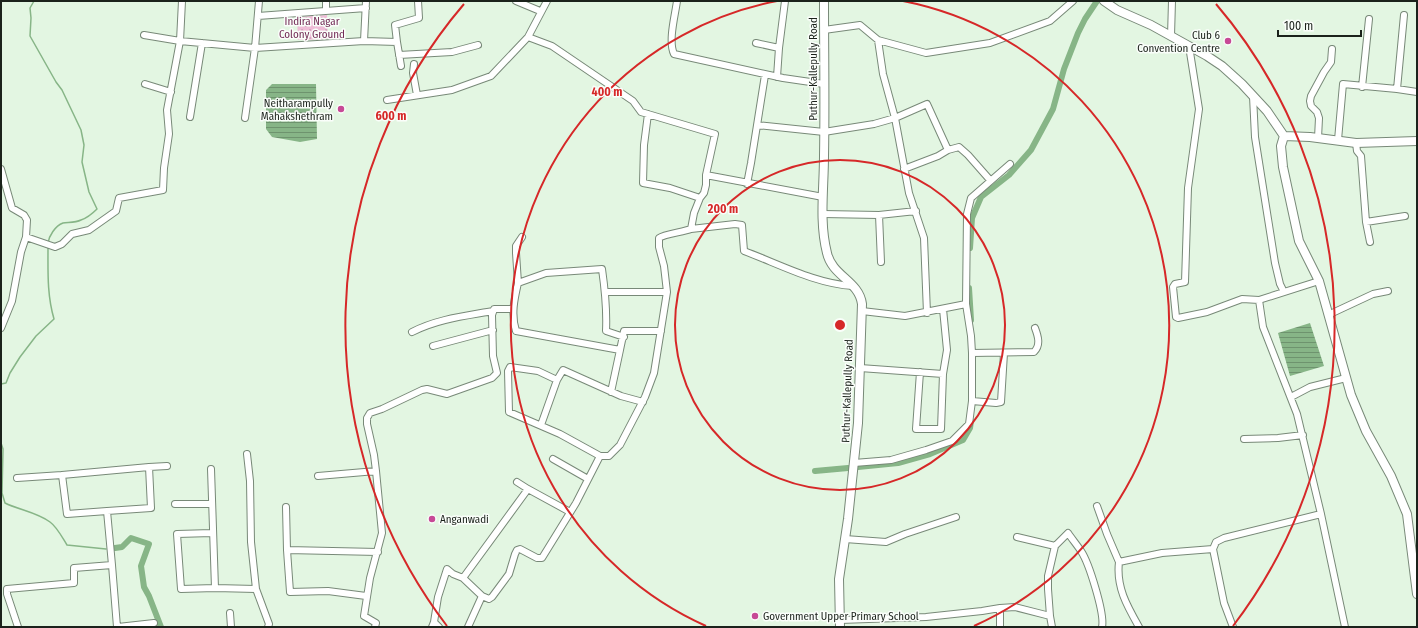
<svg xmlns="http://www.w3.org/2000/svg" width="1418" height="628" viewBox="0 0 1418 628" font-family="'Fira Sans Condensed',sans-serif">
  <defs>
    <pattern id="park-dots" width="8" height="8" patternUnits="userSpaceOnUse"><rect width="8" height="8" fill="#efbcd7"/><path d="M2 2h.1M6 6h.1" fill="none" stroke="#cca1b8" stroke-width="1.8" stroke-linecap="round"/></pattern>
    <pattern id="water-rules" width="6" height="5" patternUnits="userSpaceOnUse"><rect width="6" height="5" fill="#87b587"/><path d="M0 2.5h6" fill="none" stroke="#6e936e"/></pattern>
  </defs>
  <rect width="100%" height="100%" fill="#e3f6e2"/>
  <path fill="url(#park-dots)" d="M327 15 328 39 298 40 297 17Z"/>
  <path fill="url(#water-rules)" d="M272 84H316L317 139 300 142 272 137 266 129V90Z
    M1310 323 1324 366 1290 376 1278 333Z"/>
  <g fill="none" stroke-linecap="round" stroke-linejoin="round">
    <path stroke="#87b587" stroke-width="1.5" d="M34 1 30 8 31 18 30 36 56 82 62 90 81 130 84 145 82 162 89 192 97 209C92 214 87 218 81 220 75 223 67 222 63 223 55 226 49 236 48 243
      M1 384 6 383 10 373 20 357 36 336 54 319C47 295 48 272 48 247
      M1 443 3 449 2 493 5 503C19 510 36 512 50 522 57 527 62 537 67 545L106 549"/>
    <path stroke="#87b587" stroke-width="6" d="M970 248 972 218 981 197 1009 175 1031 150 1053 109 1064 69 1078 33 1085 19 1097 1
      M969 288 971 320
      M858 467 898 463 930 454 963 440 970 428 971 421
      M815 471 848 468
      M115 548 122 547 131 538 149 544 141 566 144 587 149 596 161 627"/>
    <g stroke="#788978" stroke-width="8">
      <path id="street" d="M516 1 540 11
        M547 1 528 37 552 46 633 101 641 112 715 134 706 175 823 197
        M677 1C675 16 668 41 674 54L783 78 824 84
        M326 11V1
        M258 16 366 8
        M824 30 860 25 878 40 926 53 990 43 1050 21 1073 1
        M144 35 180 41 182 1
        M1171 36 1172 1
        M878 40 883 74 895 118 909 193 924 238 927 313
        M364 41 397 42 395 25 419 18 418 1
        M397 42 401 66
        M756 43 779 48 777 77
        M1189 46 1199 109 1188 188 1185 282 1175 284 1173 287 1176 317 1178 318 1207 312 1242 299 1259 300
        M779 48 785 1
        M399 55 452 52 478 45
        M414 64 413 73 417 95
        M145 84 171 92
        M1362 87 1369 19
        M1397 89 1404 15
        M1253 96 1255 137 1275 263 1280 284 1284 292
        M387 100 452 90 491 76 528 37
        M648 114 644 145 643 183 670 188 700 198
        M190 117 202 43
        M245 118 255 48 259 1
        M757 125 824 132 874 124 895 118 927 104 948 150
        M1318 138 1319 118 1317 112 1311 106 1310 101 1311 96 1324 72 1331 62 1332 49
        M1338 140 1343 84 1397 89 1417 92
        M1356 143 1357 151 1361 156 1366 222 1370 242
        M1 169 12 208 24 215 27 220 26 237 21 252 12 301 1 328
        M904 169 938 156 948 150 959 147 968 155 990 180
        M747 184 751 163 765 75
        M823 214 879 215 916 211
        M879 215 881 262
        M1366 222 1405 216
        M691 229 735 224 742 225 744 251C779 264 816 284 853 286
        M26 237 55 247 62 244 72 234 89 230 116 211 119 198 163 190 164 168 169 134 167 110 180 41 255 48 364 41 366 1
        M1319 281 1259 300 1263 327 1297 414 1321 514 1345 627
        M518 283 516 253V246L522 237
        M605 292H667
        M862 311 905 316 966 304
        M1328 315 1373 294 1388 291
        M412 332C437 319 465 316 493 311
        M433 346 493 330
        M620 350 624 331H661
        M972 353 1034 352C1041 345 1038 336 1035 328
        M860 368 943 374 941 429H916L920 372
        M943 374 947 350 943 309
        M611 392 620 350 516 331C511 315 514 300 518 283L546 273 602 269C605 290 607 310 606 331L624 337
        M1291 397 1310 387 1346 378
        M972 401 996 403 1001 402 1004 353
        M541 425 557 380
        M1244 439 1278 438 1303 435
        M247 454 250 481 251 542 256 589 269 624 268 627
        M600 456 560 434 509 412 508 371 510 367 538 371 557 380 563 370 621 396 643 402
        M553 459 588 479
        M854 463 891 460 926 450 952 441 969 424 972 401V353L971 336 966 304 967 214 971 198 1010 164
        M149 467 167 466
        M211 469 215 588 256 589
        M318 476 376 471
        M17 478 62 475
        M517 482 528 489 570 512
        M175 504H211
        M1097 506 1107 534 1119 562
        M286 507 287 550
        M107 511 151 508 149 467 62 475 67 514 107 511 112 565
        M212 533 177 534 181 589 215 588
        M1017 537 1055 546
        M845 539 886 542 905 534 956 517
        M1213 549 1216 542 1224 538 1321 514
        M366 596 328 591 290 592 287 550 378 552
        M482 596 489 599 492 597 509 574 515 554 517 550 520 549 537 558H542L576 503 600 456H609L620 445 645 397 654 373 667 292 664 266 659 247V238C664 234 683 232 691 229L694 213 700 198 704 193 706 185V175
        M1000 608V627
        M230 613 231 627
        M1050 616 1048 589V576L1055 546 1068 533C1072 539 1077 545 1081 551 1089 563 1105 614 1102 627
        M840 620 926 617 982 611 1000 608 1015 607 1050 616 1052 627
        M434 622 438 597 447 569 453 574 463 578
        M18 627 7 594V589L74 583V568L112 565 117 627
        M118 627 154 623
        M375 627 376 623 364 616 370 578 382 533 376 471 374 455 367 424V418L370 413 382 409 422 390 427 389 447 394 492 378 497 373 493 356 492 315 494 309H513
        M432 627 434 622 439 627
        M468 627 482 596 463 578 528 489
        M1139 627C1127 606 1116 587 1119 562L1162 553 1213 549 1224 603 1233 627"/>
    </g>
    <g stroke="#788978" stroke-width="10">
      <path id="secondary" d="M824 1C824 53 825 104 824 156 824 188 819 222 827 253 832 276 859 281 862 304L858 423 848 519 839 579 840 627
        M1104 1 1117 10 1151 25 1207 56 1222 66 1242 84 1267 111 1284 136
        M1284 136 1281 146 1283 167 1299 241 1319 281 1351 395 1366 431 1391 476 1407 514 1417 594
        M1284 136 1310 137 1356 143 1417 141"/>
    </g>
    <use href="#street" stroke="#fff" stroke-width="6"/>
    <use href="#secondary" stroke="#fff" stroke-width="8"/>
  </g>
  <g fill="none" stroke="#d62828" stroke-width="2">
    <circle cx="840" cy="325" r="165"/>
    <path d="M706 626A330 330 0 0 1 777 1M903 1A330 330 0 0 1 974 626"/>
    <path d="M447 626A495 495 0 0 1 464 4M1216 4A495 495 0 0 1 1233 626"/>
  </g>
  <g fill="#c74996" stroke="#fafefa" stroke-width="1.5">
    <circle cx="1228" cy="41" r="4"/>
    <circle cx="341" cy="109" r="4"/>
    <circle cx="432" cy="519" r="4"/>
    <circle cx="755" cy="616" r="4"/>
  </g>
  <g text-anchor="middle" stroke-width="3" stroke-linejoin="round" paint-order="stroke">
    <g font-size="11" fill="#732d57" stroke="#fafefa">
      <text x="312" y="25">Indira Nagar<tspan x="312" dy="13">Colony Ground</tspan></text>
    </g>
    <g font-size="11" fill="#1b221b" stroke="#fafefa" text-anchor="end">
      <text x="1220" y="39">Club 6<tspan x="1220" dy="13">Convention Centre</tspan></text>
      <text x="333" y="107">Neitharampully<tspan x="333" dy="13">Mahakshethram</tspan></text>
      <text x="440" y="523" text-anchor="start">Anganwadi</text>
      <text x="763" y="620" text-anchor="start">Government Upper Primary School</text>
    </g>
    <g font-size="11" fill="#1b221b" stroke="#fafefa">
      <text transform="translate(813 69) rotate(-90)" y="4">Puthur-Kallepully Road</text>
      <text transform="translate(847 391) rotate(-88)" y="4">Puthur-Kallepully Road</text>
    </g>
  </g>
  <circle cx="840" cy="325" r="6" fill="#d62828" stroke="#fafefa" stroke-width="2"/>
  <g font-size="12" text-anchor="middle" font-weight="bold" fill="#d62828" stroke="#fafefa" stroke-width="3" stroke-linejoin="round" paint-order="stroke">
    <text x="607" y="96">400 m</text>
    <text x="391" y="120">600 m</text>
    <text x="723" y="213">200 m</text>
  </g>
  <rect width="1418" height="628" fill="none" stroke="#1b221b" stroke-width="4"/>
  <path d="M1278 30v6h83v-6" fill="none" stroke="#1b221b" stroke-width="2"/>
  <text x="1284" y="30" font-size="12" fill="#1b221b" stroke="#fafefa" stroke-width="3" paint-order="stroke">100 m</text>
</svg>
